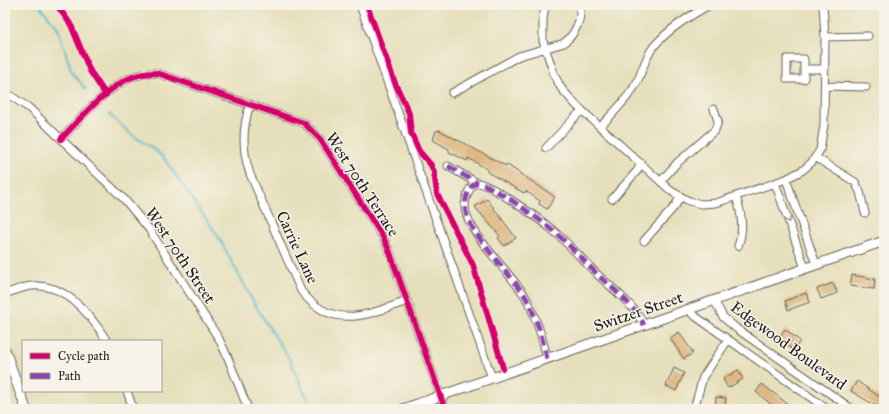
<svg xmlns="http://www.w3.org/2000/svg" width="889" height="414" viewBox="0 0 889 414" font-family="'IM FELL Great Primer',serif">
  <rect width="100%" height="100%" fill="#f7f3e8"/>
  <filter id="ink" filterUnits="userSpaceOnUse"><feTurbulence type="fractalNoise" baseFrequency=".025" numOctaves="2"/><feDisplacementMap in="SourceGraphic" scale="8" xChannelSelector="R" yChannelSelector="G"/><feConvolveMatrix kernelMatrix="1 2 1 2 8 2 1 2 1" color-interpolation-filters="sRGB"/></filter>
  <filter id="wash" filterUnits="userSpaceOnUse"><feTurbulence type="fractalNoise" baseFrequency=".012" numOctaves="4" result="noise"/><feDisplacementMap in="SourceGraphic" scale="16" xChannelSelector="R" yChannelSelector="G"/><feGaussianBlur stdDeviation="0.9" result="paint"/><feColorMatrix in="noise" values="0 0 0 0 0 0 0 0 0 0 0 0 0 0 0 0 0 1.4 0 .05"/><feComposite in="paint" operator="in"/></filter>
  <g filter="url(#wash)">
    <rect width="100%" height="100%" fill="#e6dfbb"/>
    <g fill="none" stroke-linecap="round" stroke-linejoin="round">
      <path stroke="#4cb8c7" stroke-width="2" d="M39 5 58 28 72 73 86 89
        M109 114 132 135 151 147 163 157 218 236 255 305 290 360 304 392 314 409"/>
    </g>
    <g id="blocks">
      <path fill="#deb782" d="M439 130 506 166V164L555 197 547 209 539 204 540 201 526 191 524 193 487 172V169L468 158 467 161 449 152V149L433 140 436 131Z
        M487 199 516 238 504 246 498 238 500 236 475 207Z
        M852 275 875 279 874 289 850 286Z
        M833 283 837 293 821 299 817 289Z
        M806 293 810 302 788 310 785 301Z
        M785 329 800 341 794 350 778 339Z
        M679 332 693 353 684 359 670 338Z
        M674 368 684 373 676 391 666 386Z
        M738 370 743 379 728 388 723 379Z
        M857 381 884 400V409H874L876 406 851 391Z
        M762 384 785 402 796 409H777L756 392Z
        M716 397 726 398 725 409H715Z"/>
    </g>
  </g>
  <g filter="url(#ink)">
    <use href="#blocks" fill-opacity="0" stroke="#636054" stroke-width="1"/>
    <g fill="none" stroke-linecap="round" stroke-linejoin="round">
      <g stroke="#636054" stroke-width="9">
        <path id="minor" d="M360 5 492 378
          M545 5 543 19V41L554 74 561 88 576 105 671 191 689 201 701 204 716 203 786 179 803 170 812 162 820 150 824 125 825 37 823 5
          M825 37 868 36
          M804 69V79H787V59H804V69H825
          M825 86 866 87
          M5 92 29 108 61 139 124 199 149 229 219 339 228 358 248 409
          M452 93 519 56 564 43C575 34 583 19 579 5
          M250 104C242 129 242 150 250 174L301 291C332 331 367 315 407 301
          M600 127C613 113 627 100 636 84 643 71 645 56 655 45 670 28 690 16 709 5
          M61 139C79 120 106 88 130 78 139 74 148 73 157 73L304 123 320 139 383 237 389 250 445 409
          M546 148 582 110
          M815 157 855 182 860 192 865 213
          M448 166 477 183
          M786 179 816 264
          M661 181 677 163 715 130 718 121 714 109
          M775 183 805 268
          M736 197C742 213 744 230 738 246
          M612 199 637 171 641 163
          M644 241 675 206 680 197
          M5 294C13 291 23 287 31 286 65 282 91 315 107 341
          M714 300 723 317 737 329 852 409
          M690 309 692 314 827 409
          M547 359C544 342 534 311 525 296 511 274 465 230 465 206 465 199 469 185 477 183 488 182 539 219 549 227 566 241 581 258 597 274 613 289 634 305 644 325
          M127 391 133 409
          M694 409 703 377 728 340"/>
      </g>
      <g stroke="#636054" stroke-width="11">
        <path id="tertiary" d="M5 350 26 409
          M403 409 884 241"/>
      </g>
      <use href="#minor" stroke="#fff" stroke-width="7"/>
      <use href="#tertiary" stroke="#fff" stroke-width="9"/>
      <path stroke="#8e44ad" stroke-width="5" stroke-dasharray="10 5" stroke-linecap="butt" d="M448 166 477 183
        M547 359C544 342 534 311 525 296 511 274 465 230 465 206 465 199 469 185 477 183 488 182 539 219 549 227 566 241 581 258 597 274 613 289 634 305 644 325"/>
      <g stroke="#f7f3e8" stroke-width="8">
        <path id="cycleway" d="M57 5 71 25 90 71 106 95
          M367 5 395 83 409 113 411 133 419 151 431 165 434 172 437 194 473 265 503 368
          M61 139C79 120 106 88 130 78 139 74 148 73 157 73L304 123 320 139 383 237 389 250 445 409"/>
      </g>
      <use href="#cycleway" stroke="#d6006c" stroke-width="6"/>
    </g>
    <defs><path id="oneway-chevron" d="M-2-3.5L2.5 0L-2 3.5" fill="none" stroke-width="1.6" stroke-linecap="round" stroke-linejoin="round"/></defs>
    <use stroke="#999" href="#oneway-chevron" transform="translate(788 220) rotate(70)"/>
  </g>
  <g text-anchor="middle" stroke-width="3" stroke-linejoin="round" paint-order="stroke">
    <g font-size="16" fill="#1c1c1c" stroke="#f7f3e8">
      <text transform="translate(363 184) rotate(57)" y="6">West 70th Terrace</text>
      <text transform="translate(298 247) rotate(65)" y="6">Carrie Lane</text>
      <text transform="translate(181 255) rotate(56)" y="6">West 70th Street</text>
      <text transform="translate(638 311) rotate(-19)" y="6">Switzer Street</text>
      <text transform="translate(789 345) rotate(36)" y="6">Edgewood Boulevard</text>
    </g>
  </g>
  <rect width="889" height="414" fill="none" stroke="#f7f3e8" stroke-width="20"/>
  <rect x="22" y="340" width="140" height="52" fill="#f7f3e8" stroke="#9f9d96"/>
  <rect x="30" y="353" width="20" height="6" fill="#d6006c" stroke="#9f9d96"/>
  <text x="58" y="360" font-size="12" fill="#1c1c1c">Cycle path</text>
  <rect x="30" y="373" width="20" height="6" fill="#8e44ad" stroke="#9f9d96"/>
  <text x="58" y="380" font-size="12" fill="#1c1c1c">Path</text>
</svg>
